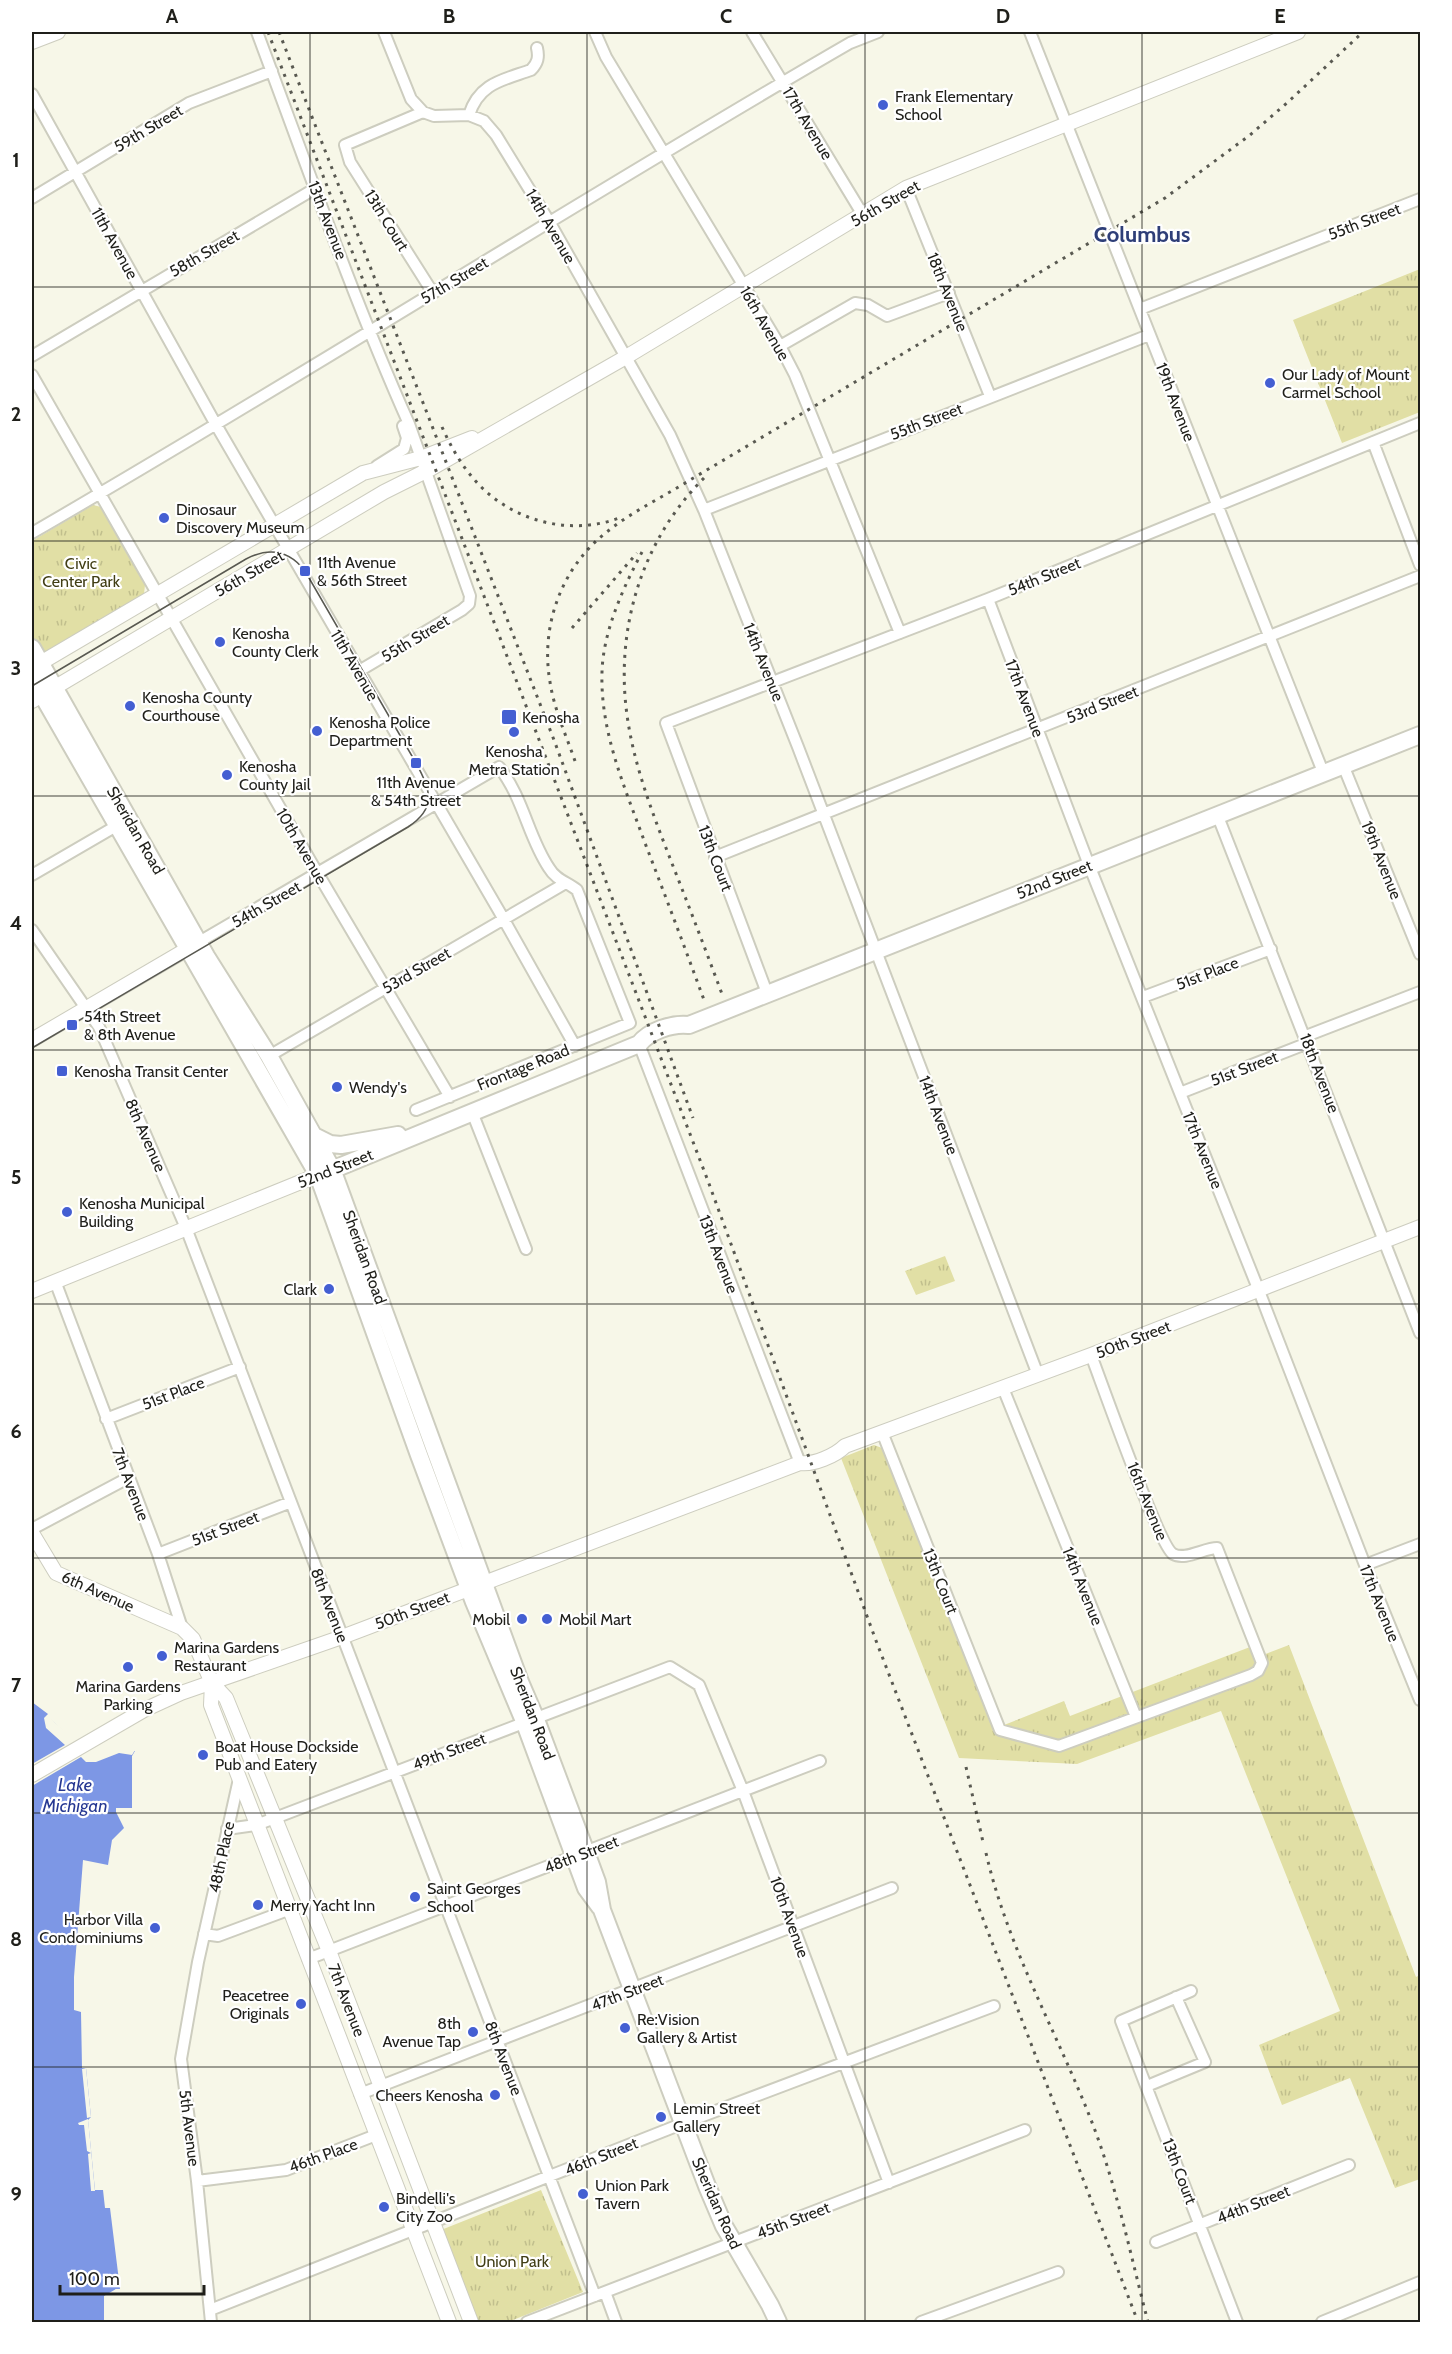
<svg xmlns="http://www.w3.org/2000/svg" width="1452" height="2354" viewBox="0 0 1452 2354" font-family="Cabin,sans-serif">
  <defs>
    <pattern id="park-tufts" width="24" height="20" patternUnits="userSpaceOnUse" patternTransform="scale(1.5)"><rect width="24" height="20" fill="#e1dfa5"/><path d="M3 7l-1-3M5 7V3M7 7l1-3M15 17l-1-3M17 17v-4M19 17l1-3" fill="none" stroke="#c1bf8d"/></pattern>
  </defs>
  <rect width="100%" height="100%" fill="#f7f7e8"/>
  <path fill="url(#park-tufts)" d="M1420 269V412L1342 443 1293 320Z
    M93 505 101 507 145 585 144 594 45 652 37 649 32 639V541Z
    M945 1256 955 1281 916 1295 905 1271Z
    M874 1445 882 1448 884 1453 994 1729 1064 1701 1070 1716 1250 1647 1255 1658 1289 1645 1416 1977 1420 1975V2179L1395 2188 1350 2078 1282 2105 1259 2045 1340 2011 1221 1711 1077 1764 959 1758 841 1458Z
    M541 2190 583 2292 508 2322H478L441 2230Z"/>
  <path fill="#7d97e5" d="M32 1702 48 1714V1717L89 1754 135 1751 132 1756V1808H116V1812L124 1828 112 1840 108 1865 83 1860 74 1977V2010L81 2012 82 2068H86L91 2117 88 2120 95 2190H103L105 2208H110L120 2289H116L106 2300V2322H32Z"/>
  <path fill="#f7f7e8" d="M48 1714 54 1722 90 1751 96 1753 120 1744 136 1748 135 1750 132 1755 119 1753 96 1762H86L81 1757 32 1786V1764L65 1745 46 1728 44 1718Z
    M86 2068 91 2117 87 2118 82 2069Z
    M88 2119 95 2191H91L88 2154 91 2153 87 2151 84 2125H79L78 2123Z
    M116 2289 120 2292 108 2300 109 2322H104V2296Z"/>
  <g fill="none" stroke-linecap="round" stroke-linejoin="round">
    <g stroke="#cdcdbf" stroke-width="14">
      <path id="minor" d="M257 32C306 163 352 296 409 424L470 596 469 604 462 610 359 671
        M384 32 411 99 423 112 434 116 469 115 484 121 496 135 550 223 670 435 704 510 798 747 1038 1375
        M595 32 606 57 780 346 795 375 900 633
        M752 32 863 215
        M1030 32 1323 772
        M32 94 215 423 499 911 575 1046
        M423 112 345 145 350 162 433 293
        M469 115C479 83 503 80 531 70 538 63 539 57 537 48
        M906 188 990 396
        M32 198 189 103 272 71
        M1140 309 1420 199
        M780 346 855 303 868 305 887 316 949 293
        M32 356 316 188
        M32 375 311 862 450 1097
        M1373 442 1420 565
        M377 466 404 449 407 438 403 426
        M704 510 1149 335
        M32 533C307 374 575 202 850 43L878 32
        M988 599 1089 865 1259 1291 1365 1565 1420 1700
        M1343 765 1420 954
        M1217 814 1420 1333
        M715 857 1420 576
        M32 875 118 825
        M32 930 99 1027 186 1228 595 2296
        M199 942 499 767C524 799 528 837 549 868 556 880 567 882 577 890L630 1023 416 1110
        M767 993 666 723 988 599 1420 423
        M1143 997 1271 949
        M1306 1036 1420 992
        M639 1044 800 1463
        M269 1056 564 884
        M1180 1093 1308 1043
        M472 1112 526 1249
        M55 1281 158 1554 182 1628
        M1003 1388 1136 1717
        M106 1419 240 1367
        M882 1432 1000 1730 1059 1746 1251 1675 1258 1671 1262 1663 1217 1548C1204 1548 1185 1561 1173 1554 1159 1546 1101 1381 1091 1355
        M32 1529 128 1478
        M158 1554 291 1502
        M1365 1565 1420 1544
        M227 1829 256 1825 275 1818 670 1667 699 1685 743 1791 889 2183
        M204 1934 218 1936 288 1910
        M308 1959 820 1761
        M1191 1991 1121 2021 1237 2322
        M1147 2086 1205 2062 1176 1997
        M360 2094 892 1888
        M197 2181 286 2170 376 2135
        M1156 2242 1349 2165
        M605 2292 616 2322
        M210 2310 684 2123 994 2006
        M211 2322 197 2181 181 2059 198 1962 239 1779
        M527 2322 1025 2130
        M921 2322 1058 2272
        M1322 2322 1420 2282"/>
    </g>
    <g stroke="#cdcdbf" stroke-width="16">
      <path id="tertiary" d="M32 42 58 32
        M32 668 363 473 421 458 472 438
        M32 701 384 492 432 468 626 357 906 188 1298 32
        M32 1040 196 944
        M32 1291 318 1175
        M32 1533 56 1573 182 1628 193 1639 212 1683 226 1698 329 1951 471 2322
        M212 1683 211 1705 449 2322
        M32 1775 144 1710 181 1693 342 1637 800 1463C813 1465 835 1456 845 1446L1091 1355 1420 1227"/>
    </g>
    <g stroke="#cdcdbf" stroke-width="20">
      <path id="primary" d="M32 648 206 956 269 1056 332 1169 520 1682 535 1717 590 1863 597 1882 602 1910 707 2186 724 2226 770 2305 778 2322
        M32 677 318 1175 419 1455 474 1602 524 1721 586 1888 600 1907
        M316 1137 330 1144 341 1145 398 1135
        M322 1174 639 1044C649 1031 672 1023 689 1025L1420 735"/>
    </g>
    <use href="#minor" stroke="#fff" stroke-width="10"/>
    <use href="#tertiary" stroke="#fff" stroke-width="14"/>
    <use href="#primary" stroke="#fff" stroke-width="16"/>
    <path stroke="#595951" stroke-width="1.5" d="M32 686 246 559C269 547 289 550 305 571L416 763C431 790 437 808 408 827L32 1048"/>
    <path stroke="#595951" stroke-width="3" stroke-dasharray="3 6" stroke-linecap="butt" d="M268 32 708 1181 875 1638 1138 2322
      M279 32 554 740 693 1118
      M442 427C450 445 460 463 473 478 508 520 568 537 619 518
      M704 478C642 540 615 628 627 715 634 767 654 817 673 866 690 909 706 951 722 994
      M642 552C623 588 603 632 602 672 600 732 625 788 645 843 665 895 685 948 704 1000
      M572 628 637 553
      M575 761C566 735 554 709 550 682 540 625 562 566 608 531 633 511 663 497 690 480L1165 198 1250 135 1288 102 1363 32
      M966 1767 983 1842
      M986 1853C1008 1949 1058 2034 1093 2125 1117 2188 1131 2257 1148 2322"/>
  </g>
  <path fill="none" stroke="#1f1f1a" stroke-width="1.5" stroke-opacity="0.55" d="M310 32V2322M587 32V2322M865 32V2322M1142 32V2322M32 287H1420M32 541H1420M32 796H1420M32 1050H1420M32 1304H1420M32 1558H1420M32 1813H1420M32 2067H1420"/>
  <g fill="#445fd2" stroke="#fff" stroke-width="2">
    <circle cx="883" cy="105" r="6"/>
    <circle cx="1270" cy="383" r="6"/>
    <circle cx="164" cy="518" r="6"/>
    <rect x="299" y="565" width="12" height="12" rx="3"/>
    <circle cx="220" cy="642" r="6"/>
    <circle cx="130" cy="706" r="6"/>
    <rect x="501" y="709" width="16" height="16" rx="3"/>
    <circle cx="317" cy="731" r="6"/>
    <circle cx="514" cy="732" r="6"/>
    <rect x="410" y="757" width="12" height="12" rx="3"/>
    <circle cx="227" cy="775" r="6"/>
    <rect x="66" y="1019" width="12" height="12" rx="3"/>
    <rect x="56" y="1065" width="12" height="12" rx="3"/>
    <circle cx="337" cy="1087" r="6"/>
    <circle cx="67" cy="1212" r="6"/>
    <circle cx="329" cy="1289" r="6"/>
    <circle cx="522" cy="1619" r="6"/>
    <circle cx="547" cy="1619" r="6"/>
    <circle cx="162" cy="1656" r="6"/>
    <circle cx="128" cy="1667" r="6"/>
    <circle cx="203" cy="1755" r="6"/>
    <circle cx="415" cy="1897" r="6"/>
    <circle cx="258" cy="1905" r="6"/>
    <circle cx="155" cy="1928" r="6"/>
    <circle cx="301" cy="2004" r="6"/>
    <circle cx="625" cy="2028" r="6"/>
    <circle cx="473" cy="2032" r="6"/>
    <circle cx="495" cy="2095" r="6"/>
    <circle cx="661" cy="2117" r="6"/>
    <circle cx="583" cy="2194" r="6"/>
    <circle cx="384" cy="2207" r="6"/>
  </g>
  <g text-anchor="middle" stroke-width="4.5" stroke-linejoin="round" paint-order="stroke">
    <g font-size="16" fill="#1f1f1a" stroke="#fff" text-anchor="start">
      <text x="895" y="102">Frank Elementary<tspan x="895" dy="18">School</tspan></text>
      <text x="1282" y="380">Our Lady of Mount<tspan x="1282" dy="18">Carmel School</tspan></text>
      <text x="176" y="515">Dinosaur<tspan x="176" dy="18">Discovery Museum</tspan></text>
      <text x="317" y="568">11th Avenue<tspan x="317" dy="18">&amp; 56th Street</tspan></text>
      <text x="232" y="639">Kenosha<tspan x="232" dy="18">County Clerk</tspan></text>
      <text x="142" y="703">Kenosha County<tspan x="142" dy="18">Courthouse</tspan></text>
      <text x="522" y="723">Kenosha</text>
      <text x="329" y="728">Kenosha Police<tspan x="329" dy="18">Department</tspan></text>
      <text x="514" y="757" text-anchor="middle">Kenosha<tspan x="514" dy="18">Metra Station</tspan></text>
      <text x="239" y="772">Kenosha<tspan x="239" dy="18">County Jail</tspan></text>
      <text x="416" y="788" text-anchor="middle">11th Avenue<tspan x="416" dy="18">&amp; 54th Street</tspan></text>
      <text x="84" y="1022">54th Street<tspan x="84" dy="18">&amp; 8th Avenue</tspan></text>
      <text x="74" y="1077">Kenosha Transit Center</text>
      <text x="349" y="1093">Wendy's</text>
      <text x="79" y="1209">Kenosha Municipal<tspan x="79" dy="18">Building</tspan></text>
      <text x="317" y="1295" text-anchor="end">Clark</text>
      <text x="510" y="1625" text-anchor="end">Mobil</text>
      <text x="559" y="1625">Mobil Mart</text>
      <text x="174" y="1653">Marina Gardens<tspan x="174" dy="18">Restaurant</tspan></text>
      <text x="128" y="1692" text-anchor="middle">Marina Gardens<tspan x="128" dy="18">Parking</tspan></text>
      <text x="215" y="1752">Boat House Dockside<tspan x="215" dy="18">Pub and Eatery</tspan></text>
      <text x="427" y="1894">Saint Georges<tspan x="427" dy="18">School</tspan></text>
      <text x="270" y="1911">Merry Yacht Inn</text>
      <text x="143" y="1925" text-anchor="end">Harbor Villa<tspan x="143" dy="18">Condominiums</tspan></text>
      <text x="289" y="2001" text-anchor="end">Peacetree<tspan x="289" dy="18">Originals</tspan></text>
      <text x="637" y="2025">Re:Vision<tspan x="637" dy="18">Gallery &amp; Artist</tspan></text>
      <text x="461" y="2029" text-anchor="end">8th<tspan x="461" dy="18">Avenue Tap</tspan></text>
      <text x="483" y="2101" text-anchor="end">Cheers Kenosha</text>
      <text x="673" y="2114">Lemin Street<tspan x="673" dy="18">Gallery</tspan></text>
      <text x="595" y="2191">Union Park<tspan x="595" dy="18">Tavern</tspan></text>
      <text x="396" y="2204">Bindelli's<tspan x="396" dy="18">City Zoo</tspan></text>
    </g>
    <g font-size="16" fill="#1f1f1a" stroke="#fff">
      <text transform="translate(808 123) rotate(59)" y="6">17th Avenue</text>
      <text transform="translate(148 128) rotate(-31)" y="6">59th Street</text>
      <text transform="translate(885 203) rotate(-30)" y="6">56th Street</text>
      <text transform="translate(328 220) rotate(69)" y="6">13th Avenue</text>
      <text transform="translate(387 220) rotate(58)" y="6">13th Court</text>
      <text transform="translate(1364 221) rotate(-21)" y="6">55th Street</text>
      <text transform="translate(551 226) rotate(60)" y="6">14th Avenue</text>
      <text transform="translate(115 243) rotate(61)" y="6">11th Avenue</text>
      <text transform="translate(204 253) rotate(-30)" y="6">58th Street</text>
      <text transform="translate(454 280) rotate(-31)" y="6">57th Street</text>
      <text transform="translate(948 292) rotate(68)" y="6">18th Avenue</text>
      <text transform="translate(765 323) rotate(60)" y="6">16th Avenue</text>
      <text transform="translate(1176 402) rotate(69)" y="6">19th Avenue</text>
      <text transform="translate(926 421) rotate(-21)" y="6">55th Street</text>
      <text transform="translate(249 573) rotate(-30)" y="6">56th Street</text>
      <text transform="translate(1044 576) rotate(-22)" y="6">54th Street</text>
      <text transform="translate(415 638) rotate(-31)" y="6">55th Street</text>
      <text transform="translate(764 662) rotate(68)" y="6">14th Avenue</text>
      <text transform="translate(355 665) rotate(60)" y="6">11th Avenue</text>
      <text transform="translate(1025 698) rotate(69)" y="6">17th Avenue</text>
      <text transform="translate(1102 704) rotate(-22)" y="6">53rd Street</text>
      <text transform="translate(136 830) rotate(60)" y="6">Sheridan Road</text>
      <text transform="translate(302 846) rotate(60)" y="6">10th Avenue</text>
      <text transform="translate(716 858) rotate(69)" y="6">13th Court</text>
      <text transform="translate(1382 860) rotate(68)" y="6">19th Avenue</text>
      <text transform="translate(1054 879) rotate(-22)" y="6">52nd Street</text>
      <text transform="translate(266 904) rotate(-30)" y="6">54th Street</text>
      <text transform="translate(416 970) rotate(-30)" y="6">53rd Street</text>
      <text transform="translate(1207 973) rotate(-21)" y="6">51st Place</text>
      <text transform="translate(523 1067) rotate(-22)" y="6">Frontage Road</text>
      <text transform="translate(1244 1068) rotate(-21)" y="6">51st Street</text>
      <text transform="translate(1320 1073) rotate(69)" y="6">18th Avenue</text>
      <text transform="translate(939 1115) rotate(69)" y="6">14th Avenue</text>
      <text transform="translate(146 1135) rotate(66)" y="6">8th Avenue</text>
      <text transform="translate(1203 1150) rotate(68)" y="6">17th Avenue</text>
      <text transform="translate(335 1168) rotate(-22)" y="6">52nd Street</text>
      <text transform="translate(719 1254) rotate(69)" y="6">13th Avenue</text>
      <text transform="translate(365 1257) rotate(70)" y="6">Sheridan Road</text>
      <text transform="translate(1133 1339) rotate(-21)" y="6">50th Street</text>
      <text transform="translate(173 1393) rotate(-21)" y="6">51st Place</text>
      <text transform="translate(131 1484) rotate(69)" y="6">7th Avenue</text>
      <text transform="translate(1148 1501) rotate(68)" y="6">16th Avenue</text>
      <text transform="translate(225 1528) rotate(-21)" y="6">51st Street</text>
      <text transform="translate(941 1581) rotate(68)" y="6">13th Court</text>
      <text transform="translate(1083 1586) rotate(68)" y="6">14th Avenue</text>
      <text transform="translate(98 1591) rotate(24)" y="6">6th Avenue</text>
      <text transform="translate(1380 1603) rotate(68)" y="6">17th Avenue</text>
      <text transform="translate(330 1605) rotate(69)" y="6">8th Avenue</text>
      <text transform="translate(412 1610) rotate(-21)" y="6">50th Street</text>
      <text transform="translate(533 1713) rotate(69)" y="6">Sheridan Road</text>
      <text transform="translate(449 1751) rotate(-21)" y="6">49th Street</text>
      <text transform="translate(581 1854) rotate(-21)" y="6">48th Street</text>
      <text transform="translate(221 1857) rotate(-78)" y="6">48th Place</text>
      <text transform="translate(790 1917) rotate(70)" y="6">10th Avenue</text>
      <text transform="translate(627 1992) rotate(-21)" y="6">47th Street</text>
      <text transform="translate(347 2000) rotate(69)" y="6">7th Avenue</text>
      <text transform="translate(504 2058) rotate(69)" y="6">8th Avenue</text>
      <text transform="translate(190 2128) rotate(83)" y="6">5th Avenue</text>
      <text transform="translate(323 2155) rotate(-20)" y="6">46th Place</text>
      <text transform="translate(601 2156) rotate(-22)" y="6">46th Street</text>
      <text transform="translate(1180 2171) rotate(69)" y="6">13th Court</text>
      <text transform="translate(717 2203) rotate(66)" y="6">Sheridan Road</text>
      <text transform="translate(1253 2204) rotate(-22)" y="6">44th Street</text>
      <text transform="translate(793 2220) rotate(-21)" y="6">45th Street</text>
    </g>
    <g font-size="16" fill="#413e15" stroke="#fff">
      <text x="81" y="569">Civic<tspan x="81" dy="18">Center Park</tspan></text>
      <text x="512" y="2267">Union Park</text>
    </g>
    <g font-size="18" font-style="italic" fill="#263892" stroke="#fff">
      <text x="75" y="1791">Lake<tspan x="75" dy="21">Michigan</tspan></text>
    </g>
    <g font-size="22" font-weight="bold" fill="#2e3e78" stroke="#fff">
      <text x="1142" y="242">Columbus</text>
    </g>
  </g>
  <rect width="1452" height="2354" fill="none" stroke="#ffffff" stroke-width="66"/>
  <path d="M60 2285v9h144v-9" fill="none" stroke="#1f1f1a" stroke-width="3"/>
  <text x="69" y="2285" font-size="18" fill="#1f1f1a" stroke="#ffffff" stroke-width="4.5" paint-order="stroke">100 m</text>
  <rect x="33" y="33" width="1386" height="2288" fill="none" stroke="#1f1f1a" stroke-width="2"/>
  <g font-size="20" text-anchor="middle" font-weight="bold" fill="#1f1f1a">
    <text x="172" y="23">A</text>
    <text x="449" y="23">B</text>
    <text x="726" y="23">C</text>
    <text x="1003" y="23">D</text>
    <text x="1280" y="23">E</text>
    <text x="16" y="167">1</text>
    <text x="16" y="421">2</text>
    <text x="16" y="675">3</text>
    <text x="16" y="930">4</text>
    <text x="16" y="1184">5</text>
    <text x="16" y="1438">6</text>
    <text x="16" y="1692">7</text>
    <text x="16" y="1946">8</text>
    <text x="16" y="2201">9</text>
  </g>
</svg>
